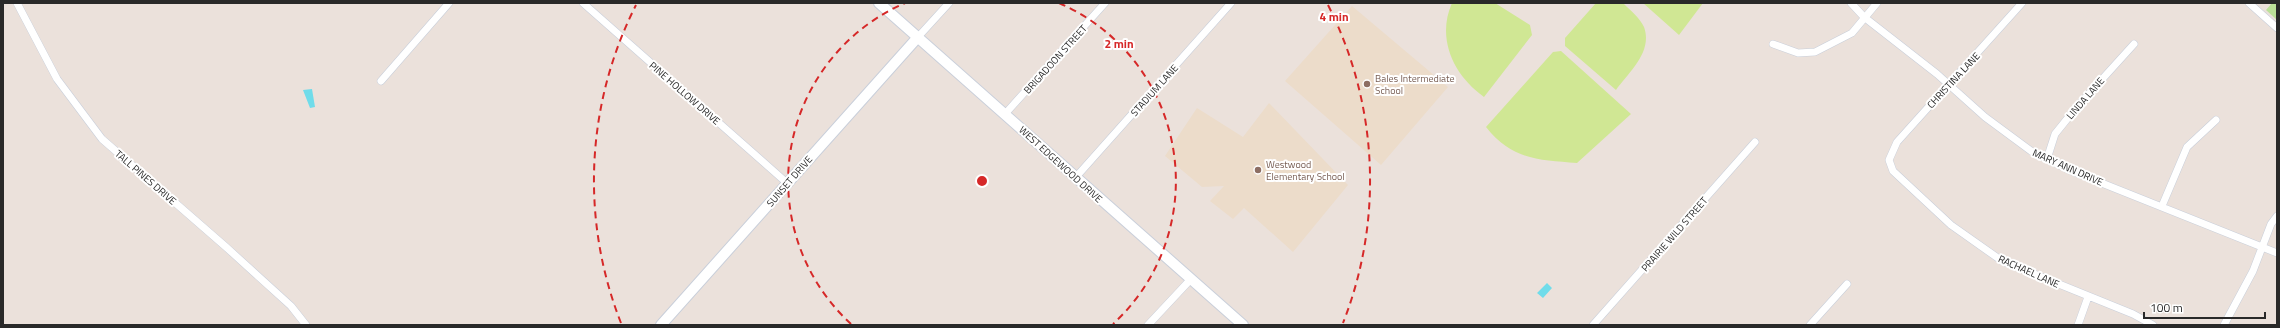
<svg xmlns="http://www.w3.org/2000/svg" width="2280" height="328" viewBox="0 0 2280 328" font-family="'Titillium Web',sans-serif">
  <rect width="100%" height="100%" fill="#ebe1db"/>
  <path fill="#ecdcca" d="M1352 6 1448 87 1381 165 1285 81Z
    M1269 103 1348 185 1293 252 1244 208 1233 219 1210 201 1224 186 1202 187 1165 156 1197 108 1243 137Z"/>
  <path fill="#bbe098" d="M2272 3H2277V20L2266 10Z"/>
  <path fill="#d0e794" d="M1452 3H1495L1530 25 1532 35 1484 97C1454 76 1436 39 1452 3Z
    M1596 3H1623C1630 10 1640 18 1644 27 1653 52 1629 72 1616 90L1565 46V38Z
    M1643 3H1703L1679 35Z
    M1561 51 1631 114 1577 163C1539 160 1512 160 1486 127L1553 52Z"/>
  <path fill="#70dcea" d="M312 89 315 107 310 108 303 90Z
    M1547 283 1552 288 1543 298 1537 293Z"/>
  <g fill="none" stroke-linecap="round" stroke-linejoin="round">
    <g stroke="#c9cfda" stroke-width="8">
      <path id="street" d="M17 3 57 79 102 139 226 247 291 306 306 325
        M583 3 787 183
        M1851 3 1864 17 1937 74 1985 117 2031 151 2069 170 2277 253
        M2022 3 1897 142 1889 160 1893 171 1951 225 2002 261 2133 314 2153 325
        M2249 3 2277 28
        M918 37 949 3
        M1773 44 1798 53 1815 52 1852 33 1877 3
        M381 81 449 3
        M1005 114 1105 3
        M2047 159 2055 134 2076 108 2134 44
        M1076 177 1231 3
        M2162 206 2187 147 2216 120
        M1148 325 1191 279
        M1593 325 1755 142
        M1810 325 1847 284
        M2078 325 2088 297
        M2224 325 2253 271 2271 224 2277 216"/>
    </g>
    <g stroke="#c9cfda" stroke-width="12">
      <path id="secondary" d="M879 3 1243 325
        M661 325 918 37"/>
    </g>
    <use href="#street" stroke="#fff" stroke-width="7"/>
    <use href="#secondary" stroke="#fff" stroke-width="10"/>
  </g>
  <g fill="none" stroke="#d62828" stroke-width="2" stroke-dasharray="7 5">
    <path d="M851 324A194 194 0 0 1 905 3M1059 3A194 194 0 0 1 1113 324"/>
    <path d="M621 323A388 388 0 0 1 636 5M1328 5A388 388 0 0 1 1343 323"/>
  </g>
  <g fill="#8d6e63" stroke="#fff" stroke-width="1.5">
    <circle cx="1367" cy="84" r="4"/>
    <circle cx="1258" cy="170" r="4"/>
  </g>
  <g text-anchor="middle" stroke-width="4" stroke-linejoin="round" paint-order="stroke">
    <g font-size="10" fill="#292929" stroke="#fff">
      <text transform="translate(1055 59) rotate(-48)" y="4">BRIGADOON STREET</text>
      <text transform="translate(1953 80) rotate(-47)" y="4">CHRISTINA LANE</text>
      <text transform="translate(1154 90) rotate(-48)" y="4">STADIUM LANE</text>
      <text transform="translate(685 93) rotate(41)" y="4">PINE HOLLOW DRIVE</text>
      <text transform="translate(2085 98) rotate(-49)" y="4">LINDA LANE</text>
      <text transform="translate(1061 164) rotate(42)" y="4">WEST EDGEWOOD DRIVE</text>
      <text transform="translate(2068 167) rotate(24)" y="4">MARY ANN DRIVE</text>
      <text transform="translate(146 177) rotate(41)" y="4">TALL PINES DRIVE</text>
      <text transform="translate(789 181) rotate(-49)" y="4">SUNSET DRIVE</text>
      <text transform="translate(1674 234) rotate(-49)" y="4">PRAIRIE WILD STREET</text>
      <text transform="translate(2029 271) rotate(24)" y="4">RACHAEL LANE</text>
    </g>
    <g font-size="10" fill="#785e54" stroke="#fff" text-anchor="start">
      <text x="1375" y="82">Bales Intermediate<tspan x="1375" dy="12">School</tspan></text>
      <text x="1266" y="168">Westwood<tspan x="1266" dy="12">Elementary School</tspan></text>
    </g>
  </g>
  <circle cx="982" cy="181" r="6" fill="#d62828" stroke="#fff" stroke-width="2"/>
  <g font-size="12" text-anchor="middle" font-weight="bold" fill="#d62828" stroke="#fff" stroke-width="4" stroke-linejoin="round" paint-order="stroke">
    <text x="1334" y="21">4 min</text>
    <text x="1119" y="48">2 min</text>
  </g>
  <rect width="2280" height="328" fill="none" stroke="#292929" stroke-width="8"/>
  <path d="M2144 312v6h121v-6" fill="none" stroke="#292929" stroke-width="2"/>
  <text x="2150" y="312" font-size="12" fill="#292929" stroke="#ffffff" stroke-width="3" paint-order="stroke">100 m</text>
</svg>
